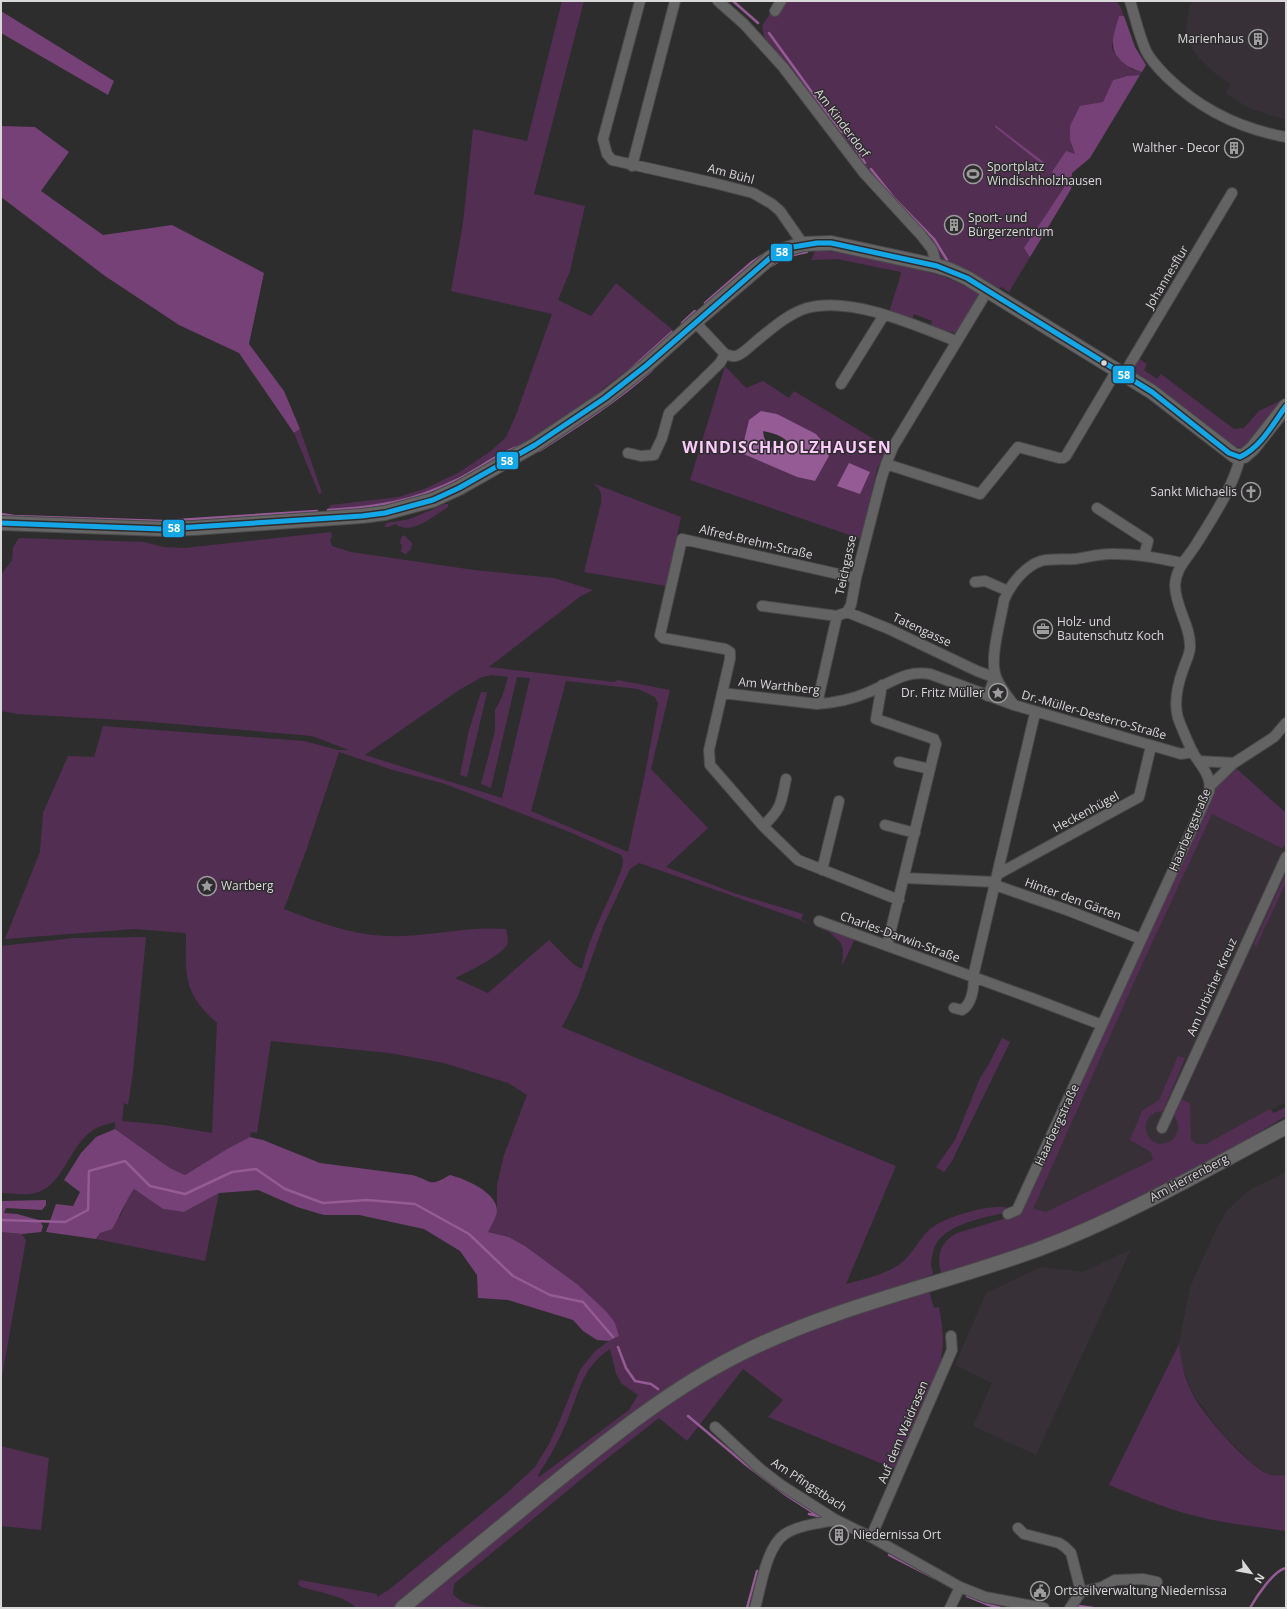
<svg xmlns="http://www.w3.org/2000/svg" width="1287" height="1609" viewBox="0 0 1287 1609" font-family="'Open Sans',sans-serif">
  <rect width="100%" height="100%" fill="#2d2d2d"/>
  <path fill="#373137" d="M1193 1H1286V120L1249 108 1225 93 1231 84 1217 75 1199 58 1192 49 1186 33 1189 6Z
    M1210 810 1286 846V1102L1172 1164 1058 1220 1028 1211Z
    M1286 1172V1475L1268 1474 1251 1462 1220 1431 1192 1392 1181 1363 1179 1344 1190 1287 1217 1228 1227 1210 1251 1189Z
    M1131 1249 1036 1455 973 1426 992 1383 955 1365 986 1293 1041 1267 1083 1272Z"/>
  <path fill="#532e53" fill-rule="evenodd" d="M562 1H584L534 194 585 206 570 271 558 300 591 316 616 283 673 330 626 372 602 389 604 390 522 444C496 452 473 470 449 482 410 502 370 506 328 509L331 505 398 497 424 489 458 473 491 451 506 437 516 415 552 314 451 291 463 223 473 129 527 141Z
    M778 1H1116L1120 6 1124 16H1119L1112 46 1113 51 1133 70 1142 72 1140 75 1127 76 1113 80 1103 102 1070 140 1075 154 1055 167 1074 184 1009 292 1001 287 997 292 943 262 935 243 861 162 808 92 783 60 765 41 762 26Z
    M816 250C840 252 863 257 886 262 922 270 947 274 979 294L958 330 955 333 930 327 932 321 914 314 912 320 889 312 899 281 901 272 837 259 811 260Z
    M1137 357 1147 364 1144 370 1157 379 1161 374 1234 429 1244 428 1259 411 1286 398 1278 410 1273 411 1245 446 1241 448 1229 446 1161 395 1163 391 1130 369Z
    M725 366 746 388 763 381 789 398 794 391 887 447 877 469 861 539 690 480ZM749 420 829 456 815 481 797 477 741 453Z
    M300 429 322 493 319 494 294 433Z
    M592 483 681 517 666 586 584 572 601 503C602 493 601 489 592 483Z
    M445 504H448V507C433 516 412 536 395 524L389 527H385L386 523 410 519Z
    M331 532 332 536 330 540 332 546 351 552 474 570 554 578 593 590 581 596 489 667 614 682 618 680 670 690 651 769 708 828 666 867 734 893 803 914 801 921 855 939 842 966 843 950 841 943 829 932 801 920 639 863 630 869 604 924 578 996 562 1027 896 1166 846 1284C865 1279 884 1275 900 1264 912 1255 919 1239 930 1229 945 1217 983 1206 1002 1207 1006 1207 1010 1210 1013 1211 989 1217 938 1223 933 1253 932 1256 931 1261 931 1265 931 1267 933 1271 933 1274L925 1277 934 1308 939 1307C942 1325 945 1340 941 1358L943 1360 895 1469 768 1417 783 1400 743 1369 687 1441 659 1418 595 1468 454 1584 453 1594C463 1606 480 1606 495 1608H356C348 1597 315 1591 301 1587L298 1584 300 1580 377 1594V1597L390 1589 508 1492 535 1467 549 1444 560 1420 580 1370 595 1351 609 1341 619 1336 606 1311 577 1284 525 1246 509 1237 488 1232 497 1213V1185L504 1155 527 1095 508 1083 444 1063 389 1053 271 1041 257 1133 251 1132 250 1137 227 1149 185 1175 170 1168 115 1129V1122C108 1124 98 1126 92 1131 71 1145 65 1178 43 1190 31 1197 15 1193 1 1193V946L74 938 146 937 133 1072 128 1105 124 1103 122 1121 164 1125 212 1133 217 1023C182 992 186 975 186 933L134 929 5 939 40 852 43 813 68 756 94 757 103 726 304 741 338 750H349L312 736 140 721 17 714 1 711V575L12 560 13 547 19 538 144 542 163 547 184 548ZM492 675 508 677 502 697 495 710V731L481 784 491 788 517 677 530 678 502 798 365 755 459 690 482 677ZM566 681 638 689 655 697 658 703 646 769 628 852 531 811ZM339 752 393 770 445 784 572 833 621 855 623 859 622 868C609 902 590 933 582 969L574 965 549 940 488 993 455 978C466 973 502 955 507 945 509 940 507 934 506 929 471 926 436 935 402 936 360 938 322 924 284 909L307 848ZM610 1349 616 1374 622 1384 638 1395 629 1410 539 1477 538 1475C549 1459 559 1440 567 1421 579 1393 582 1367 610 1349Z
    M404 535 412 543 411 549 406 554 401 552 402 545 400 544 401 538Z
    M481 692H485L487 693 467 777 460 775 469 730Z
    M1237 769 1286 813V844L1282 848 1212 814 1144 960 1033 1209 1046 1212 1153 1160 1151 1152 1130 1140 1142 1111 1159 1100 1178 1056 1185 1058 1163 1111C1136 1112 1143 1149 1166 1143 1170 1142 1174 1139 1176 1135 1180 1128 1178 1122 1174 1115L1181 1099 1190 1103 1191 1140 1197 1144H1206L1270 1109 1274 1113 1286 1107V1116L1242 1143 1167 1183 1078 1227 991 1259 941 1273C936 1254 941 1242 957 1233L1020 1214 1215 788Z
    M1286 873V882L1256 947 1254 944Z
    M1002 1038 1010 1042 952 1161 944 1172 936 1167 955 1140 980 1078 989 1064Z
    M134 1189 163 1209 184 1212 219 1193 205 1261 96 1239 100 1233 121 1215 126 1202Z
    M1 1232 22 1234 26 1240 1 1382Z
    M1179 1344C1181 1361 1184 1376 1191 1391 1201 1413 1246 1464 1268 1474 1273 1476 1281 1475 1286 1475V1531C1255 1526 1223 1524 1192 1515 1164 1508 1136 1496 1109 1485Z
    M1 1446 49 1458 41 1530 1 1526Z"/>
  <path fill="#764177" d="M1 11 114 81 108 95 1 33Z
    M1119 16H1124L1135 47 1146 65 1142 72C1135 70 1131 68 1125 64 1106 50 1114 35 1119 16Z
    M1140 75 1090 158 1072 173 1071 189 1030 257 1024 248 1065 186 1052 172 1066 151 1075 154 1070 140V126L1080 106 1103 102 1113 80 1127 76Z
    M995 125 1045 163V165H1043L995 127Z
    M1 126 35 127 69 152 41 191 103 235 172 225 264 273 249 344 284 391 300 429 294 433 239 353 179 325 105 276 1 197Z
    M115 1129 170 1168 185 1175 227 1149 250 1137 263 1140 320 1163 412 1175C434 1181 427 1188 450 1175 465 1179 498 1192 497 1212 496 1218 491 1226 488 1232L509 1237 525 1246 577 1284 606 1311 615 1323 619 1336 609 1341 597 1340 583 1331 573 1320 508 1300 478 1298 477 1275 460 1251 424 1229 359 1215H324L297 1207 258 1190 219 1193 184 1212 163 1209 134 1189C125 1202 120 1216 112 1229L100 1233 96 1239 46 1232 56 1204 73 1206 80 1192 64 1180 81 1153 96 1137Z
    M46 1200V1205L42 1210 6 1208 4 1213 17 1214 39 1220 43 1226 41 1232 22 1234 1 1232V1201Z"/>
  <path fill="#955b95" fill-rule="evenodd" d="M761 411 777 414 816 434 826 446 829 456 815 481 797 477 741 453 749 420ZM763 431C772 433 786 436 789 445L785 450C773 451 764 445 763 431Z
    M849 463 870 472 860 494 837 486Z"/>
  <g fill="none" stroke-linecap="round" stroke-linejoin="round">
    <path stroke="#955b95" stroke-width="2.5" d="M733 1 758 23
      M769 33 827 113 842 132 847 135 865 163
      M871 169 894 198 934 239 947 260
      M771 266C783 258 793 254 807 252
      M705 303 752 262 780 244
      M682 323 695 311
      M631 369 672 332
      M539 451C578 426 617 401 652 370
      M328 510C377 507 412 502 458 479 478 469 498 453 520 446
      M1 514 14 516 163 521 317 511
      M1 1220 65 1222 88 1210 89 1171 125 1161 150 1186 185 1194 232 1172 256 1169 285 1189 323 1203 367 1200 415 1204 469 1234 513 1276 550 1295 583 1302 613 1337
      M618 1347 626 1368 635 1381 651 1384 658 1389
      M688 1416 745 1464 786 1495 820 1517
      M809 1514 818 1516
      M889 1555 934 1578
      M967 1596 989 1605 1001 1608
      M1079 1606 1093 1608
      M747 1608 757 1571
      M1250 1608C1256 1597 1274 1570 1286 1568"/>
    <g stroke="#494949" stroke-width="12">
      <path id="street" d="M640 1 603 139 607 154 612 160 714 183 753 193 772 204 780 211 803 244
        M718 1 744 24 783 67 864 173 921 235 932 249 937 266
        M1130 1C1135 17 1139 35 1146 51 1151 61 1159 69 1167 77 1200 109 1241 129 1286 137
        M775 11 781 1
        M632 166 675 1
        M695 322 725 354C729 355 732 357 736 356 743 354 748 348 754 343 769 331 787 314 807 308 851 296 915 325 956 341
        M1124 374 1232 193
        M841 384 884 315
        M628 453 641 456 654 455 662 438 669 413 720 363 725 354
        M886 464 980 494 1018 447 1059 458H1063L1066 456 1117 370
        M1097 508 1148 541 1144 556
        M1182 563C1158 558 1133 553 1109 554 1097 554 1086 558 1075 559 1064 560 1052 558 1041 561 1025 566 1010 585 1004 600 1001 620 989 658 996 677 1000 687 1007 696 1014 705L1181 754 1193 752
        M856 578 682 539 660 635 663 638 725 649 730 652V659L709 750 710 765 763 826 798 860 899 900
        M975 582 985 581 1008 591
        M762 606 837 616
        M847 612 851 605 856 578 881 480 886 464 893 447 988 290
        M882 685 876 719 934 739 936 744 887 946
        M722 693 817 704C834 703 853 699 869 692 891 683 905 670 930 674L1014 705
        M817 704 837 616 847 612 889 629 977 671 988 675 995 676 988 696
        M1199 761 1234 763 1274 737 1286 723
        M899 762 930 769
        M1210 786 1234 763
        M885 825 915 833
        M763 826C782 808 781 803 786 779
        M822 870 839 801
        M998 874 1139 797 1151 746
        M904 878 996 882
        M995 885 1067 910 1141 939
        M819 921 1034 999 1102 1025
        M954 1008 962 1010C971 1005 975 988 973 977L1035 713
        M1162 1128 1286 857
        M1008 1214 1017 1210 1209 792C1213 776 1199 764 1192 751 1187 740 1182 729 1178 718 1173 701 1178 683 1184 667 1186 661 1190 654 1190 647 1191 626 1175 607 1175 585 1176 567 1188 558 1197 543 1212 519 1235 484 1240 457
        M715 1427 759 1468 781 1485 836 1520 871 1537 960 1587 985 1597 1044 1608
        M1018 1528 1024 1534 1059 1543 1065 1547 1071 1553 1081 1592
        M871 1537 952 1350 951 1336
        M755 1608C761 1587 766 1547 785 1534 799 1525 820 1523 836 1520
        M950 1608 960 1587
        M1070 1608 1081 1592 1102 1587 1115 1580 1143 1579 1157 1582"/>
    </g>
    <g stroke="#494949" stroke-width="16">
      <path id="secondary" d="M1 523 162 529 194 528 362 516 385 513 433 500 459 488 535 445 605 398 647 365 695 322 770 258 783 250 803 244 831 243 937 266 950 270 967 278 1152 392 1235 456H1244L1253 448 1286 406
        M402 1608C451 1568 500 1528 548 1488 609 1439 670 1389 740 1354 835 1306 940 1285 1039 1249 1125 1217 1205 1170 1286 1127"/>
    </g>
    <use href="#street" stroke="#646364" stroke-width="10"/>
    <use href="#secondary" stroke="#666566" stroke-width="14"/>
    <g stroke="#2e2c2e" stroke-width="8">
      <path id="bus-1" d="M1240 457C1261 447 1273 424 1286 406
        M1 523 162 529 362 516 385 513 433 500 459 488 535 445 605 398 647 365 770 258 793 247 817 243H831L937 266 967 278 1152 392 1229 453 1240 457"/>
    </g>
    <use href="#bus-1" stroke="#13a7e7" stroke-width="5"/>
  </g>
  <defs>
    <g id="building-ring" transform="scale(1)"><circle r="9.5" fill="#2e2c2e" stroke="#9d9d9d" stroke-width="1.5"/><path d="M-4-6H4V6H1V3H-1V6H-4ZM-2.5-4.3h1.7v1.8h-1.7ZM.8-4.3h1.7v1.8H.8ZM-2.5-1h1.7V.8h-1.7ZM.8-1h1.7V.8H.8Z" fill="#9d9d9d"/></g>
    <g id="stadium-ring" transform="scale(1)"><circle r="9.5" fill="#2e2c2e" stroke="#9d9d9d" stroke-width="1.5"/><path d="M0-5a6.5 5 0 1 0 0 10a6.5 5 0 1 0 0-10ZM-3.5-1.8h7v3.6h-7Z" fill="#9d9d9d"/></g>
    <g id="church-ring" transform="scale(1)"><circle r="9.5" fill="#2e2c2e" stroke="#9d9d9d" stroke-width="1.5"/><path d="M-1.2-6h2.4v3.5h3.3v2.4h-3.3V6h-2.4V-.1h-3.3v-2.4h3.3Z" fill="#9d9d9d"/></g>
    <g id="office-ring" transform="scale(1)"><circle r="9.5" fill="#2e2c2e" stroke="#9d9d9d" stroke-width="1.5"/><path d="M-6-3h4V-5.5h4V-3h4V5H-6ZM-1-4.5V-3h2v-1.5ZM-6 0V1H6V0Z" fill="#9d9d9d"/></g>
    <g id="sight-ring" transform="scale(1)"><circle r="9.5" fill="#2e2c2e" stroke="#9d9d9d" stroke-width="1.5"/><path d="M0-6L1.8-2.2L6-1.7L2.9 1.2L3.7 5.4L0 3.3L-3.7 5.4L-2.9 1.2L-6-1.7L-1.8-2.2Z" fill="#9d9d9d"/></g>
    <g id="civic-ring" transform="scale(1)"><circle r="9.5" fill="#2e2c2e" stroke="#9d9d9d" stroke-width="1.5"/><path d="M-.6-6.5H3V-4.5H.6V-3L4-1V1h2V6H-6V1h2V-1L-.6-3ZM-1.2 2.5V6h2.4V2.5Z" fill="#9d9d9d"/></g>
  </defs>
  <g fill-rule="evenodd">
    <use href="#building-ring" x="1258" y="39"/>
    <use href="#building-ring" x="1234" y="148"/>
    <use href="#stadium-ring" x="973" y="174"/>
    <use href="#building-ring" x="954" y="225"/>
    <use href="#church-ring" x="1251" y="492"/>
    <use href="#office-ring" x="1043" y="629"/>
    <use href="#sight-ring" x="998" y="693"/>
    <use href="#sight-ring" x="207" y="886"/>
    <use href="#building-ring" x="839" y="1535"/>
    <use href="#civic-ring" x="1040" y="1591"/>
  </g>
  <circle fill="#dad9da" stroke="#2e2c2e" stroke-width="1.5" cx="1104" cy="363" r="3.5"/>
  <g text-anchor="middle" stroke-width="3" stroke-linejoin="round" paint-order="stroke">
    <g font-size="12" fill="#dad9da" stroke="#2e2c2e" text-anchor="start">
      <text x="1244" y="43" text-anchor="end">Marienhaus</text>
      <text x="1220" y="152" text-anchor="end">Walther - Decor</text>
      <text x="987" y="171">Sportplatz<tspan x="987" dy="14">Windischholzhausen</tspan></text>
      <text x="968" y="222">Sport- und<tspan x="968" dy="14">Bürgerzentrum</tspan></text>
      <text x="1237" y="496" text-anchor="end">Sankt Michaelis</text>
      <text x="1057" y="626">Holz- und<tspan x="1057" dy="14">Bautenschutz Koch</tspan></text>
      <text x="984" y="697" text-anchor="end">Dr. Fritz Müller</text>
      <text x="221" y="890">Wartberg</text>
      <text x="853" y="1539">Niedernissa Ort</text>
      <text x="1054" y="1595">Ortsteilverwaltung Niedernissa</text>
    </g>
    <g font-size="12" fill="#dad9da" stroke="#2e2c2e">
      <text transform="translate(842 123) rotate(53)" y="4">Am Kinderdorf</text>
      <text transform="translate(731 174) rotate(15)" y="4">Am Bühl</text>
      <text transform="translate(1167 277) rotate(-59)" y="4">Johannesflur</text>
      <text transform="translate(756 542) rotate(13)" y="4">Alfred-Brehm-Straße</text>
      <text transform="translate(846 565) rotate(-78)" y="4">Teichgasse</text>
      <text transform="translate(922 630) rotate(25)" y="4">Tatengasse</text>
      <text transform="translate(779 686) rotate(6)" y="4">Am Warthberg</text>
      <text transform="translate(1094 715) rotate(16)" y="4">Dr.-Müller-Desterro-Straße</text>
      <text transform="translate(1086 812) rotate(-28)" y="4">Heckenhügel</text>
      <text transform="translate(1190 830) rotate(-67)" y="4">Haarbergstraße</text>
      <text transform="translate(1073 899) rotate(20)" y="4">Hinter den Gärten</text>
      <text transform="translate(900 937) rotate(20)" y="4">Charles-Darwin-Straße</text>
      <text transform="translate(1212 987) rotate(-66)" y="4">Am Urbicher Kreuz</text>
      <text transform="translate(1057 1125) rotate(-65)" y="4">Haarbergstraße</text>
      <text transform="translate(1189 1178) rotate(-28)" y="4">Am Herrenberg</text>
      <text transform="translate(903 1432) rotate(-67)" y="4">Auf dem Waidrasen</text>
      <text transform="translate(809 1485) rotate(33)" y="4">Am Pfingstbach</text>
    </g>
    <g font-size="16" font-weight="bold" letter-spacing="1" fill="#fbccfa" stroke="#2e2c2e">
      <text x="787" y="453">WINDISCHHOLZHAUSEN</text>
    </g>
  </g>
  <g stroke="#2e2c2e" stroke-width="1.5">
    <rect x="770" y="243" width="23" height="19" rx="4" fill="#13a7e7"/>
    <rect x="1112" y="365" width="23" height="19" rx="4" fill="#13a7e7"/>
    <rect x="496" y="451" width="23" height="19" rx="4" fill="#13a7e7"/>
    <rect x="162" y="519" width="23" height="19" rx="4" fill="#13a7e7"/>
  </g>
  <g font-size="11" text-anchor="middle" font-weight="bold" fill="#fff">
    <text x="782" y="256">58</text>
    <text x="1124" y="379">58</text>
    <text x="507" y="465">58</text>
    <text x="174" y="532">58</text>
  </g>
  <rect width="1287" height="1609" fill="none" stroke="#dad9da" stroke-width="4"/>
  <g transform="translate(1251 1573) rotate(122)" stroke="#2e2c2e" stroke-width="3" paint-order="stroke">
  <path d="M0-3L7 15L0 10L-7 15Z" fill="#dad9da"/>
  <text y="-6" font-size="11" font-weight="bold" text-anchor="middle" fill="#dad9da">N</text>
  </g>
</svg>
